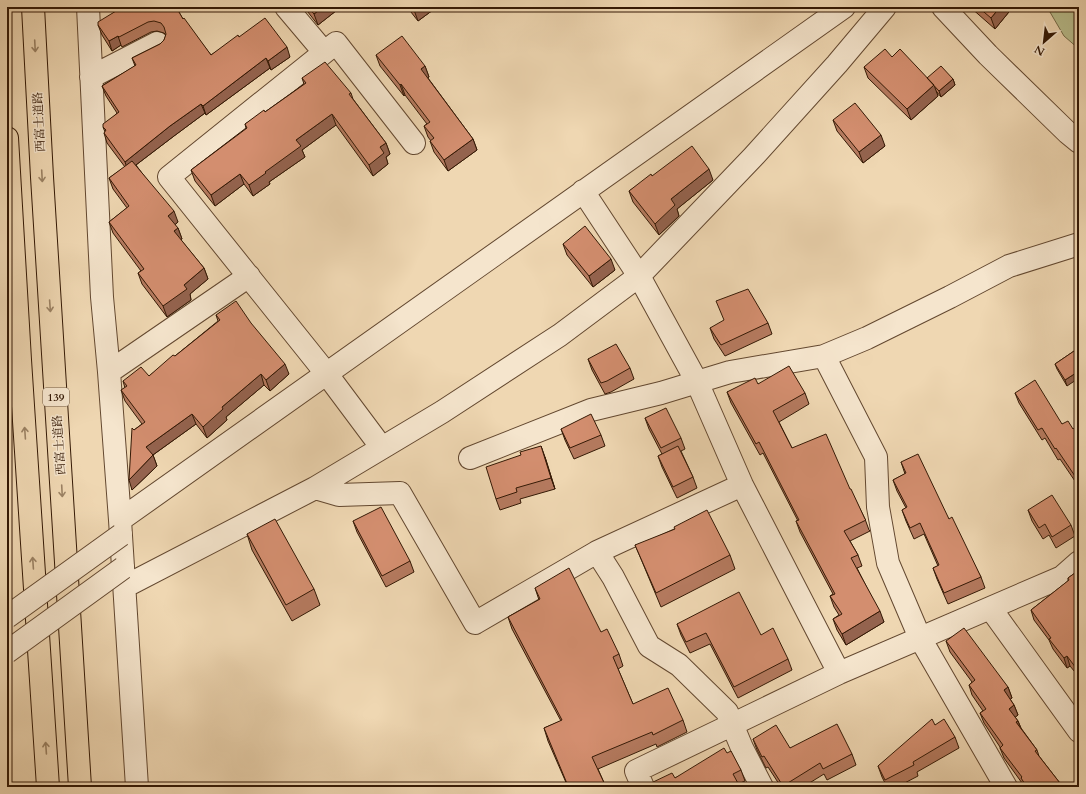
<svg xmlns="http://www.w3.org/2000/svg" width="1086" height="794" viewBox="0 0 1086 794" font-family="Cardo,'Noto Serif JP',serif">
  <rect width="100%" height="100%" fill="#efd7b2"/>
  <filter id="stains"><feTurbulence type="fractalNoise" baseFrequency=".005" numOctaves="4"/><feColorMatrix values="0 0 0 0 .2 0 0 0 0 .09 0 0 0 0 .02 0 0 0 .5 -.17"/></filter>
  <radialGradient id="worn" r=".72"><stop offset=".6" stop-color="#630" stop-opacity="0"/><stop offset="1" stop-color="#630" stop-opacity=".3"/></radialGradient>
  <path fill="#b9be8d" stroke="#766c49" d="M1047 7H1079V49L1064 36Z"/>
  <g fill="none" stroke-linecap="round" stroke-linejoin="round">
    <g stroke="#634830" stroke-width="24">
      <path id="minor" d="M88 7 102 297 109 372 120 520 137 787
        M286 7 324 52
        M943 7 988 55 1068 133 1079 142
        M91 77 157 43
        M583 191 639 276 697 382 742 485 839 673
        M824 356 876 457 878 507 888 563 920 638 1006 787
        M109 372 249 276
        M382 448 326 373 169 177 336 43 414 143
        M470 458 591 410 661 393 730 372 824 356 867 338 950 297 1009 266 1079 244
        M742 485 597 552 613 577 649 646 679 665 727 712 742 748 762 787
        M315 488 339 495 400 493 475 623 597 552
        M120 520 844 7
        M124 587 315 488 442 412 560 335 639 276 753 157 837 64 885 7
        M991 609 1079 731
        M643 787 636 771 839 673 1062 577 1079 562"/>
    </g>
    <g stroke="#341905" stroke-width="24">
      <path id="highway" d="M33 7 42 177 80 787
        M7 138 20 360 48 787"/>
    </g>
    <use href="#minor" stroke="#f5e5cd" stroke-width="22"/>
    <use href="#highway" stroke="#efd7b2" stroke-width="22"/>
    <g stroke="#634830" stroke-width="24" stroke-linecap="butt">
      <path id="minor-bridge" d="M7 617 121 535
        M7 652 123 568"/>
    </g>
    <use href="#minor-bridge" stroke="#f5e5cd" stroke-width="22"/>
  </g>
  <path fill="#b57a5f" stroke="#341905" d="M113 7H176L183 19 211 55 239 37 290 57 271 70 270 68 206 115 205 113 174 136 136 165 178 222 175 225 178 228 182 239 181 240 204 268 208 279 190 294 191 300 167 317 142 284 138 273 141 271 113 233 109 222 127 208 113 189 109 178 125 167 107 143 104 133 105 132 103 127 117 113 106 96 102 86 135 66 132 58 160 44 164 40 166 35 164 33 157 31 151 32 122 47 121 45 112 51 102 35 98 25 115 12Z
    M304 7H341L318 25Z
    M407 7H437L418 21Z
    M970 7H1013L995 29Z
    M376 55 425 66 429 77 428 78 473 139 477 150 448 171 434 152 430 141H431L428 137 424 126 427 124 405 95 404 96 380 66Z
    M892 57 927 78 953 79 955 85 941 97 936 91 938 96 911 120 868 78 864 67Z
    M302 78 351 93 353 99 386 143 390 154 386 157 388 164 373 176 336 125 302 150 305 157 269 182 270 184 253 196 244 184 215 206 195 181 191 170 246 128 245 124 265 112 304 84Z
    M833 120 885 146 863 163 837 131Z
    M652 176 713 180 677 209 679 216 659 235 633 202 629 191Z
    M563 244 615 270 593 287 567 255Z
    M216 315 289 374 270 391 264 385 226 417 227 420 207 438 196 424 153 455 157 466 132 490 134 430 142 424 125 401 121 390 125 388 123 381 149 376 175 356 218 321Z
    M768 323 772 334 725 356 714 339 710 328Z
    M1077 349 1067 386 1057 369 1055 364Z
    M588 359 630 368 634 379 611 392 605 394 592 370Z
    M758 384 805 393 809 404 779 422 792 448 850 489 865 519 869 530 870 531 850 541 858 555 862 566 857 568 884 622 846 645 837 630 833 619 839 615 834 607 830 596 833 594 800 532 796 521H798L763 453 760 455 731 403 727 392Z
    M1015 393 1062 424 1073 429 1079 425V487L1060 459 1058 460 1045 438 1042 440 1019 403Z
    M645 418 681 438 685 449 681 451 693 477 697 488 677 498 662 467 658 456 662 454 649 429Z
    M561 429 601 435 605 446 574 459 565 440Z
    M545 457 555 489 520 499 521 503 500 510 496 499Z
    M901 462 949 519 981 577 985 588 948 604 937 579 933 568 938 566 924 534 914 539 906 521 902 510 906 508 897 491 893 480 905 474Z
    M1028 510 1071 525 1075 536 1056 548 1049 535 1043 539 1032 521Z
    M353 521 410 561 414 572 386 587 357 532Z
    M247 534 314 589 320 605 292 621 252 550Z
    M635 545 730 555 735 569 661 607 641 559Z
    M1079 570V677L1070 666 1067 668 1053 649 1049 640 1034 620 1031 610 1068 581V578Z
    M535 588 601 632 619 654 623 666 618 669 633 704 683 720 687 732 657 747 656 744 598 769 606 787H568L548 741 544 728 561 721 512 629 508 617 539 600Z
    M677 624 761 635 788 659 792 670 738 698 710 644 690 653 681 635Z
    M946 641 1008 687 1012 698 1010 699 1014 705 1018 715 1015 717 1018 721 1021 728 1037 750 1039 756 1063 787H1024L1022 783 1004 758 1000 748V747L984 723 980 713 983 711 972 695 969 685 972 682 950 652Z
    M935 725 955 737 959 748 917 772 918 776 897 787H887L882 777 878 766Z
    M753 739 790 748 852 754 856 765 827 780 824 774 803 787H781L768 767 766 768 757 750Z
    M727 753 741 770 745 781 738 784 675 778Z"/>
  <path fill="#94634e" stroke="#341905" d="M323 7H341L318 25 314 14Z
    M418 7H437L418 21 414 10Z
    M1000 7H1013L995 29 991 18Z
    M118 36 121 45 112 51 109 41Z
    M287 47 290 57 271 70 268 61Z
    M266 58 270 68 206 115 203 106Z
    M425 66 429 77 425 80 421 69Z
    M953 79 955 85 941 97 939 91Z
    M401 84 405 95 404 96 400 85Z
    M934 85 938 96 911 120 907 109Z
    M201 104 205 113 174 136 128 171 125 162 170 126Z
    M332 114 336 125 302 150 305 157 269 182 270 184 253 196 249 185 265 172 296 140Z
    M881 135 885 146 863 163 859 152Z
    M473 139 477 150 448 171 444 160Z
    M386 143 390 154 386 157 388 164 373 176 369 165 380 147Z
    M709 169 713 180 677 209 679 216 659 235 655 224 671 199Z
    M240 174 244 184 215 206 211 195Z
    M174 211 178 222 172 227 168 216Z
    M178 228 182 239 178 242 174 231Z
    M611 259 615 270 593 287 589 276Z
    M204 268 208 279 190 294 191 300 167 317 163 306 184 285Z
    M285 364 289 374 270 391 266 380Z
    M1079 371V378L1067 386 1065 380Z
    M261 374 264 385 226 417 227 420 207 438 203 427 222 407Z
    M192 414 196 424 150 457 146 447Z
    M541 446 545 457 555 489 551 478Z
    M153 455 157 466 132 490 129 480Z
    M880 611 884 622 846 645 842 634Z
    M1067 656 1070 666 1067 668 1064 658Z
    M1008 687 1012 698 1008 701 1004 690Z
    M1014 705 1018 715 1013 719 1009 709Z
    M1018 721 1022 731 1016 722Z"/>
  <path fill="#d38e6f" stroke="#341905" d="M114 7H176L183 19 184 18 211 55 238 35 239 37 265 18 287 47 268 61 266 58 203 106 201 104 170 126 125 162 104 133 106 130 103 127V124L119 112 102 86 136 65 132 58 160 44 164 40 166 34 164 27 161 23 154 21 148 22 119 37 118 36 109 41 98 25V22L116 11Z
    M308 7H323L314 14Z
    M411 7H418L414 10Z
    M978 7H1000L991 18Z
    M402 36 425 66 421 69 473 139 444 160 430 141 434 138 424 126 430 122 401 84 400 85 376 55Z
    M885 49 892 57 900 49 934 85 907 109 864 67Z
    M325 62 351 93 349 94 386 143 380 147 384 153 369 165 332 114 296 140 301 146 265 172 266 173 249 185 240 174 211 195 191 170 247 128 245 124 264 110 265 112 306 83 302 78Z
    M941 66 953 79 939 91 927 78Z
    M855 103 881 135 859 152 833 120Z
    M692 146 709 169 671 199 675 205 655 224 629 191 651 174 652 176Z
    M132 161 174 211 168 216 178 228 174 231 204 268 184 285 187 289 163 306 138 273 144 269 109 222 129 206 109 178Z
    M585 226 611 259 589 276 563 244Z
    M748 289 768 323 721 345 710 328 724 320 716 301Z
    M236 301 251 323 285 364 266 380 261 374 222 407 223 409 203 427 192 414 146 447 153 455 129 480 132 428 134 430 145 422 121 390 127 386 123 381 141 367 149 376 173 355 175 356 220 320 216 315Z
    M616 344 630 368 607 381 601 383 588 359Z
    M1077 349 1079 352V371L1065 380 1055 364Z
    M789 366 805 393 773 411 792 448 826 434 850 489H851L865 519 866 520 844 531 858 555 851 558 880 611 842 634 833 619 842 614 830 596 835 594 796 521 799 520 759 442 756 444 727 392 755 378 758 384Z
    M1035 380 1062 424 1068 421 1073 429 1079 425V482L1056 448 1055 449 1042 428 1038 430 1015 393Z
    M666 408 681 438 661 448 645 418Z
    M591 414 601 435 570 448 561 429Z
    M541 446 551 478 516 488 517 492 496 499 486 467 521 455 520 452Z
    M678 446 693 477 673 487 658 456Z
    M918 454 949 519 952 517 981 577 944 593 933 568 939 565 920 523 910 528 902 510 907 507 893 480 906 473 901 462Z
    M1052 495 1071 525 1052 537 1045 524 1039 528 1028 510Z
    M381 507 410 561 382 576 353 521Z
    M707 510 730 555 656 593 635 545 675 529 674 527Z
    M275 519 314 589 286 605 247 534Z
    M569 568 601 632 607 629 619 654 613 657 633 704 668 688 683 720 653 735 652 732 592 757 606 787H577L575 783 568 786 544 728 562 720 508 617 540 599 535 588Z
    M1079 570V672L1067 656 1064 658 1049 639 1051 638 1031 610 1069 580 1068 578Z
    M739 592 761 635 773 628 788 659 734 687 706 633 686 642 677 624Z
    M964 628 1008 687 1004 690 1014 705 1009 709 1018 721 1016 722 1037 750 1035 751 1063 787H1027L1021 778 1022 777 1000 748 1003 745 980 713 986 709 969 685 975 680 946 641Z
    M932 719 935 725 944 719 955 737 913 762 914 765 885 780 878 766Z
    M837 724 852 754 823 769 820 763 783 786 764 756 762 757 753 739 776 725 790 748Z
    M724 748 727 753 731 751 741 770 733 774 740 787H650L649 784 672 773 675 778Z"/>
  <defs><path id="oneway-shaft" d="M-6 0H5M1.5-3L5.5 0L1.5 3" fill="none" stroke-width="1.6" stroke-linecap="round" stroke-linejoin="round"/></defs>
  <g stroke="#9b8264">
    <use href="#oneway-shaft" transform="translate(35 46) rotate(87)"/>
    <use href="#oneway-shaft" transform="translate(42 176) rotate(87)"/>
    <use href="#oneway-shaft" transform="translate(50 306) rotate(86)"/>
    <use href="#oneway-shaft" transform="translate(25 433) rotate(-94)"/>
    <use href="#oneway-shaft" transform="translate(62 491) rotate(87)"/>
    <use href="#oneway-shaft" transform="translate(33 563) rotate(-94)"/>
    <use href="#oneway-shaft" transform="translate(46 748) rotate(-94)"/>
  </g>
  <g text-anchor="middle" stroke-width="3" stroke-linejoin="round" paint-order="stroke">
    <rect fill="#f5e5cd" stroke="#6e5641" stroke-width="1" x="43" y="388" width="26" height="18" rx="3"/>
    <g font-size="11" font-weight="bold" fill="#341905">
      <text x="56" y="401">139</text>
    </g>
    <g font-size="12" fill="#341905" stroke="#f5e5cd">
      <text transform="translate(39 122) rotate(-93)" y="4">西富士道路</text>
      <text transform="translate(59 445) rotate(-94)" y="4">西富士道路</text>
    </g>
  </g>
  <rect width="1086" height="794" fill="none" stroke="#efd7b2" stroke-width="24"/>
  <rect x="8" y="8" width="1070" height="778" fill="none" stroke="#341905" stroke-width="2"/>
  <rect x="12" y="12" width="1062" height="770" fill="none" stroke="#341905"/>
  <g transform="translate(1044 42) rotate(208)" stroke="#f5e5cd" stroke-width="3" paint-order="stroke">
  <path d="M0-3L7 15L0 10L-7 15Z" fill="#341905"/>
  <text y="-6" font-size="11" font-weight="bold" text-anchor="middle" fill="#341905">N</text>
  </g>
  <rect width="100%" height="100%" filter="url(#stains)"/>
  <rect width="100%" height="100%" fill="url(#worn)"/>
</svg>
